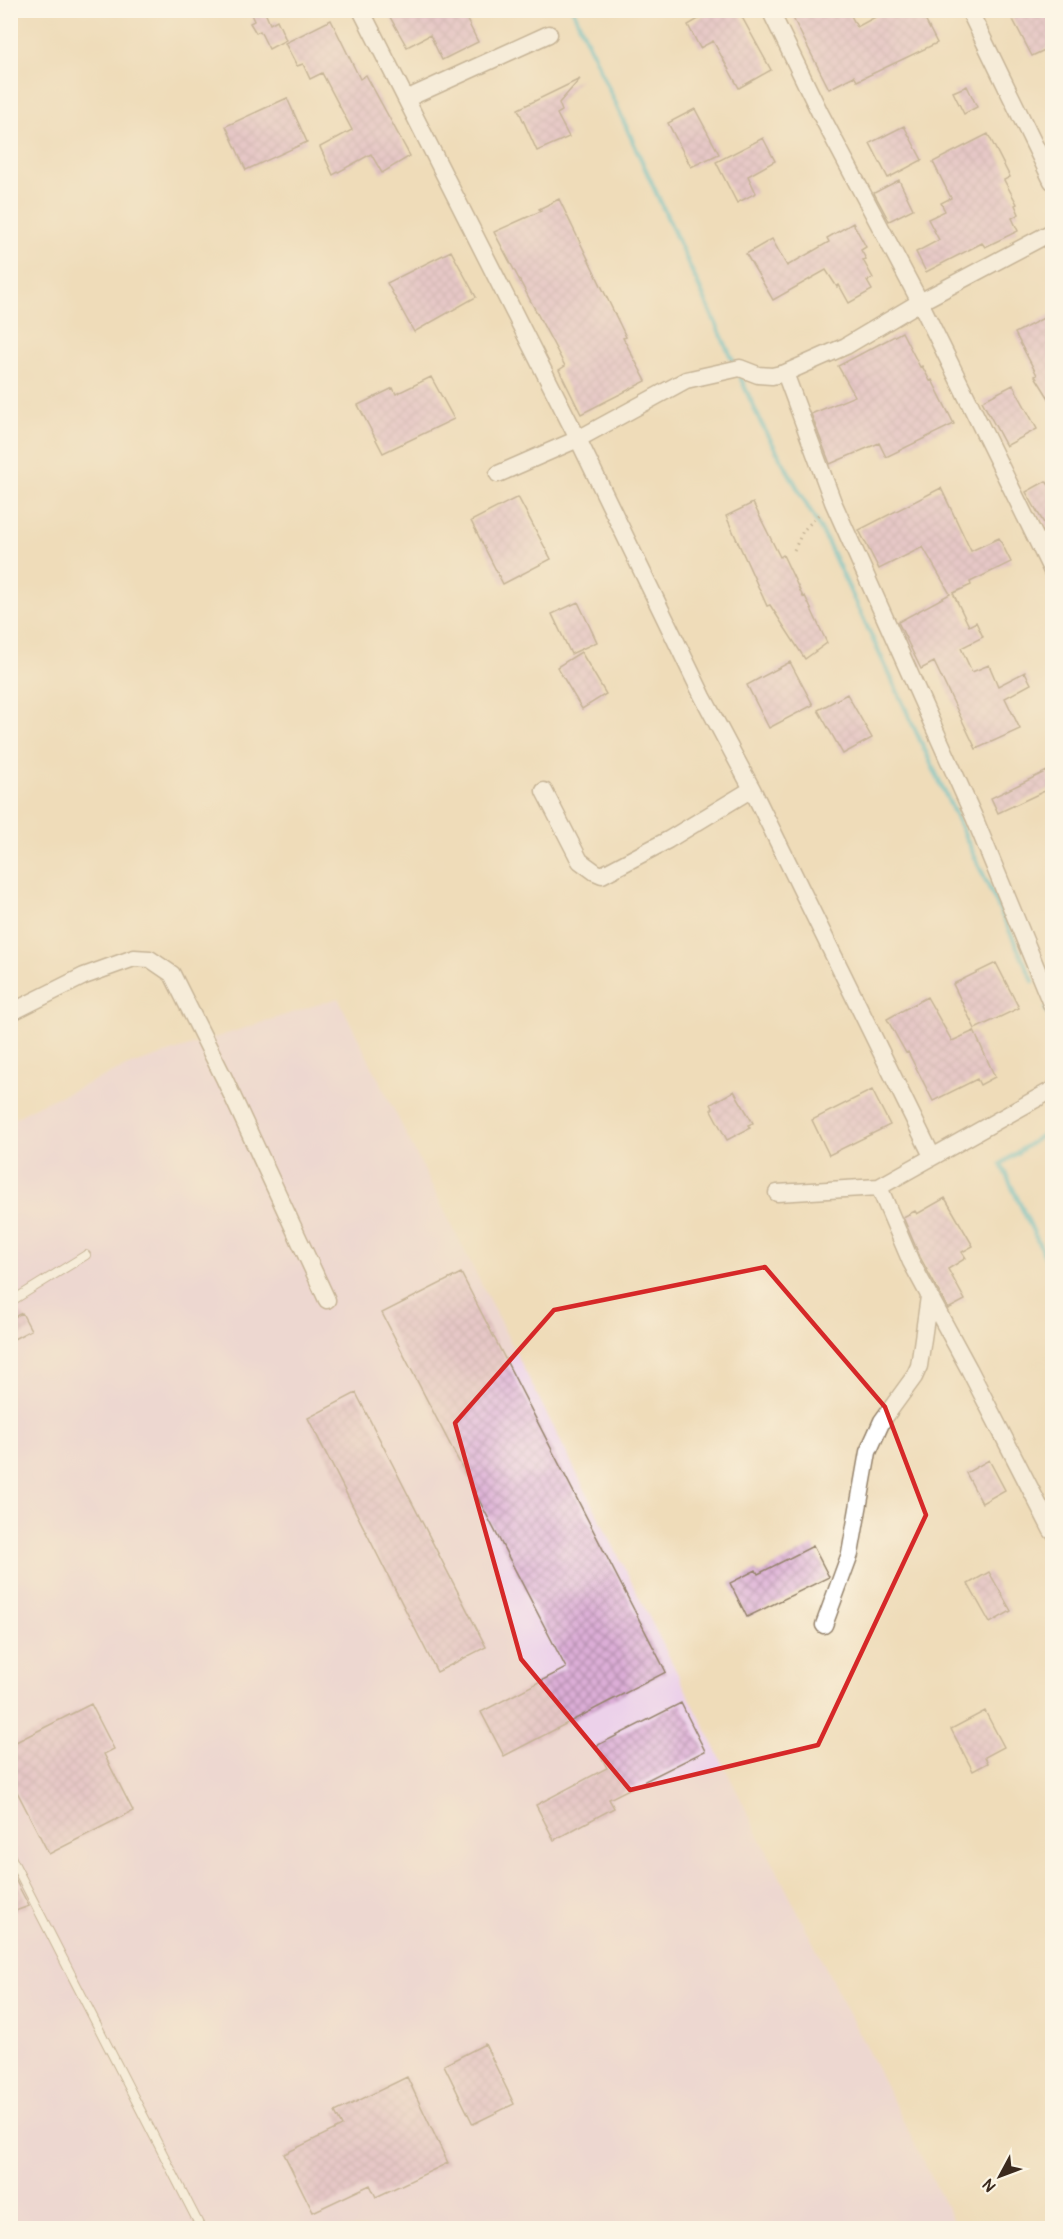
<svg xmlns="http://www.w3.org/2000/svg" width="1063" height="2239" viewBox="0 0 1063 2239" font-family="Pangolin,sans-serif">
  <defs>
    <pattern id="building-cross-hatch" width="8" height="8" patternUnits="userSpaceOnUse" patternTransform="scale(1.5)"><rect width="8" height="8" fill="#dcaed7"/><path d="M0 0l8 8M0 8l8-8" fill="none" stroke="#b48eae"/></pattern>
  </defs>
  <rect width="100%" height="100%" fill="#fcf5e5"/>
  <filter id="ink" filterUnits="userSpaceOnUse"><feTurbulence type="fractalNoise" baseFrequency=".0167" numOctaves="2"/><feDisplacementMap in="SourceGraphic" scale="12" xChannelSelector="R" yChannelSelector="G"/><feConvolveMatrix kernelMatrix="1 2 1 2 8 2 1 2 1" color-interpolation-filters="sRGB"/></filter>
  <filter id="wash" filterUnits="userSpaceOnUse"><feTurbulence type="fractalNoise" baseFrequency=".008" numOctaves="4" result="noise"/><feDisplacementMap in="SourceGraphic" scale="24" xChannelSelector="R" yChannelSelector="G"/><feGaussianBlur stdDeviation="1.35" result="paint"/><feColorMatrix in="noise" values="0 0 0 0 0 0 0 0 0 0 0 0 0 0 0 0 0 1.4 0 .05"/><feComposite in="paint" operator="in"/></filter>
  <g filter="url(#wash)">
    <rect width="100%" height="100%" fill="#efdcb9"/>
    <path fill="#ecd1ea" d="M338 998 457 1236 957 2228H11L10 1121 37 1106 128 1066Z"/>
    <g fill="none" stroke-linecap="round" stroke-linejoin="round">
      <path stroke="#50bbcb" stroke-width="5" d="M573 10 762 425 825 537 1033 981
        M1046 1009 1052 1023
        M1052 1030 1048 1131 1001 1164 1052 1271"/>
    </g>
    <g id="blocks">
      <path fill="url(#building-cross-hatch)" d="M249 10H264L270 24 277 20 286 40 269 49 260 31 256 33 250 23 254 21Z
        M386 10H435L440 19 457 10H462L478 42 442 60 430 35 407 47Z
        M714 10H738L771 70 739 88 713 41 700 48 688 25Z
        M789 10H848L857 27 888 10H920L937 43 857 81 854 76 829 89Z
        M1008 10H1049L1053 46 1032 56Z
        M331 20 360 79 366 75 410 156 382 173 371 154 333 175 320 147 352 130 322 73 310 79 303 64 297 66 285 43Z
        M580 79 559 103 562 111 557 114 569 137 537 151 518 109Z
        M967 86 977 107 964 114 953 92Z
        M287 98 307 142 246 170 226 126Z
        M695 109 719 154 691 167 668 123Z
        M904 126 922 160 888 178 870 143Z
        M988 134 1010 177 1004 180 1017 204 1015 205 1019 214 1012 218 1018 231 985 247 982 243 926 272 916 252 939 240 928 219 945 211 941 203 951 198 933 162Z
        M763 138 775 161 748 176 756 193 737 203 716 162Z
        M899 180 913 209 889 221 874 193Z
        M559 199 626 337 623 338 646 381 581 414 559 370 565 366 494 232 541 211 539 209Z
        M853 223 866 247 861 250 866 259 863 260 873 278 867 281 872 290 849 303 839 285 837 287 826 270 773 300 746 254 772 239 787 266 829 242 827 238Z
        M451 251 476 297 414 332 387 283Z
        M1053 313V405L1035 376 1037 375 1015 333Z
        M902 332 920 367 922 366 930 381 932 380 954 424 886 457 879 443 830 464 811 414 855 396 838 366Z
        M431 377 454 419 383 453 358 405 393 388 396 394Z
        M1013 385 1037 429 1006 446 982 401Z
        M1046 481 1053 491V539L1026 492Z
        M941 488 971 551 999 538 1011 562 970 582 971 585 953 593 969 626 976 622 983 637 961 648 972 672 989 665 998 686 1025 672 1031 684 1005 698 1020 729 976 749 934 662 921 669 898 622 950 594 923 547 879 569 859 530Z
        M518 497 551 559 503 584 471 521Z
        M753 503 780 557 783 555 803 597 805 596 827 643 805 659 770 605 767 606 726 516Z
        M578 602 597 642 571 654 552 614Z
        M581 652 606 694 582 709 557 667Z
        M790 662 813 705 769 728 747 685Z
        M847 694 872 738 843 754 818 710Z
        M1047 771 1053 787 998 813 991 798Z
        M996 963 1019 1008 975 1029 953 984Z
        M927 997 952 1041 974 1031 995 1077 980 1085 977 1079 933 1101 908 1052 906 1053 887 1019Z
        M872 1090 890 1125 829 1155 812 1120Z
        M734 1091 753 1123 748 1125 750 1128 727 1140 711 1110 713 1108 711 1104Z
        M945 1198 973 1246 962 1252 966 1258 948 1269 965 1300 948 1309 920 1257 903 1217 915 1211 917 1214Z
        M461 1273 666 1672 504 1756 481 1712 566 1668 382 1313Z
        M22 1313 31 1330 10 1341V1319Z
        M356 1393 486 1647 437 1672 308 1418Z
        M989 1460 1005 1490 982 1503 966 1473Z
        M813 1546 829 1577 747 1617 730 1583 756 1570 758 1574Z
        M989 1572 1011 1611 990 1623 968 1584Z
        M681 1703 705 1751 609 1799 614 1808 554 1840 536 1805 607 1768 596 1746Z
        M91 1704 114 1749 104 1754 133 1811 49 1854 10 1778V1745Z
        M985 1711 1004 1747 985 1757 988 1763 973 1771 951 1729Z
        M10 1870 29 1906 10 1913Z
        M485 2044 514 2104 473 2124 444 2065Z
        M407 2077 448 2163 376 2197 370 2185 313 2212 284 2154 342 2126 335 2112Z"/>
    </g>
  </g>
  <g filter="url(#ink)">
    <use href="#blocks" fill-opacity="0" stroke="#95836c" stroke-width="1.5"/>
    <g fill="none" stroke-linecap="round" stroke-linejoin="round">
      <g stroke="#95836c" stroke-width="10">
        <path id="service" d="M10 1302 86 1255
          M10 1855 201 2228"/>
      </g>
      <g stroke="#95836c" stroke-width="19">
        <path id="minor" d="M361 10 578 439 703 697 752 789 932 1156
          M770 10 820 113 920 302 1052 571
          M969 10 1052 181
          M406 99 549 34
          M785 373 833 502 974 817 1052 1006
          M498 474 578 439 686 380 740 368 758 375 772 376 785 373 846 346 920 302 1052 232
          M544 791 580 861 595 872 602 875 668 840 752 789
          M10 1013 84 976 134 958 150 959 172 974 224 1078 327 1300
          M879 1187 911 1262 969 1369 1052 1531
          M777 1193 879 1187 1052 1090
          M824 1625 850 1554 868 1452 882 1421 914 1377 919 1366 929 1297"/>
      </g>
      <path stroke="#95836c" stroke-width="3" stroke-dasharray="1.5 4.5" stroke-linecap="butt" d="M794 550 803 531 820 513"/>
      <use href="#service" stroke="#fff" stroke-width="8"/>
      <use href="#minor" stroke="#fff" stroke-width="16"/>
    </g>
  </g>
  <path d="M0 0H1063V2239H0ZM765 1267 885 1407 926 1515 818 1745 630 1790 521 1659 455 1423 554 1310Z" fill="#efdcb9" fill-opacity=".55" fill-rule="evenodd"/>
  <path fill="none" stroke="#d62828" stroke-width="4.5" stroke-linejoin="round" d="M765 1267 885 1407 926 1515 818 1745 630 1790 521 1659 455 1423 554 1310Z"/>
  <rect width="1063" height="2239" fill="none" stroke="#fcf5e5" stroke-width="36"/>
  <g transform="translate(1000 2176) rotate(229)" stroke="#fcf5e5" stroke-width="4.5" paint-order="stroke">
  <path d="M0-4.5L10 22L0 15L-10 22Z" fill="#3b2a1e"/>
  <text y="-9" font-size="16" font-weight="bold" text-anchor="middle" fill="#3b2a1e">N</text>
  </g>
</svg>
